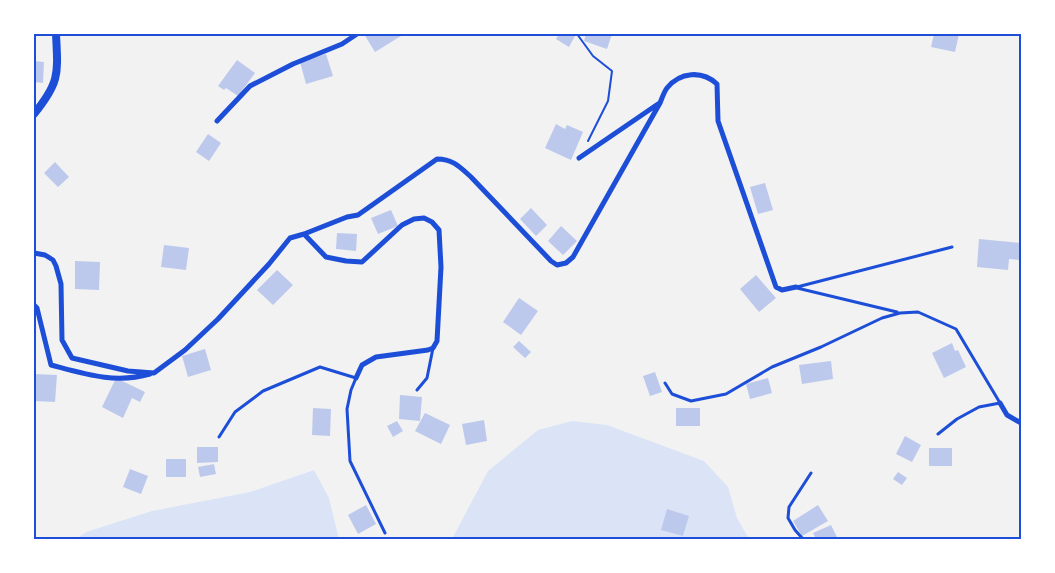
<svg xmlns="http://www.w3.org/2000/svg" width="1055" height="573" viewBox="0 0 1055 573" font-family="'Public Sans',sans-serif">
  <rect width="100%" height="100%" fill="#f2f2f2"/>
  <path fill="#dbe4f7" d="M572 421 607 425 704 461 728 487 737 518 749 539H452L488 471 538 430Z
    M314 470 329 498 339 539H76L86 532 152 511 250 492Z"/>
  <path fill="#bdc9ec" d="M364 34H399L401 36 375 52Z
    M559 34H576L569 47 556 39Z
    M586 34H612L607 49 584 41Z
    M934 34H959L955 52 931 47Z
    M326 54 333 76 306 84 300 62Z
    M237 60 255 73 238 96 226 88 224 90 218 86Z
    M34 61 44 62 43 83 34 82Z
    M556 124 565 129 567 125 583 132 571 160 545 148Z
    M208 134 221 143 209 161 196 152Z
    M55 162 69 177 58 187 44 173Z
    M765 183 773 210 758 214 750 187Z
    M531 208 547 225 536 236 520 219Z
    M391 210 398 226 378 234 371 218Z
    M561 226 577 241 563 255 548 241Z
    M337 233 357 234 356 251 336 249Z
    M979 239 1021 243 1020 260 1009 259 1008 270 977 267Z
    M164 245 189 248 186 270 161 267Z
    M75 261 100 262 99 290 75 289Z
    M277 270 293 285 273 305 257 290Z
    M756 275 776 298 759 312 740 289Z
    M519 298 538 311 521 335 503 322Z
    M519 341 531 352 525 358 513 347Z
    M952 343 955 351 958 350 966 367 944 378 932 353Z
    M205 349 211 370 188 377 182 356Z
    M831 361 833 379 802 384 799 365Z
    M655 372 662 392 650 396 643 376Z
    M34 374 57 375 55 402 34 401Z
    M116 378 145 392 140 402 132 398 123 418 102 407Z
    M768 378 772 393 750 399 746 384Z
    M400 395 422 397 420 421 399 419Z
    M313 408 331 409 330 436 312 435Z
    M676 408H700V426H676Z
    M425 413 450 425 441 444 415 431Z
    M484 420 487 441 466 445 462 424Z
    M397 421 403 431 393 437 387 426Z
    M905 436 921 445 912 462 896 454Z
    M197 447H218V462L197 463Z
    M929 448H952V466H929Z
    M166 459H186V477H166Z
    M214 464 216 474 200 477 198 467Z
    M130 469 148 476 141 494 123 487Z
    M898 472 907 478 902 485 893 479Z
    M366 505 376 524 358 534 348 515Z
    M818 505 828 521 802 536 793 521Z
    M667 509 689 516 683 536 661 530Z
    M831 525 838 539H816L813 533Z"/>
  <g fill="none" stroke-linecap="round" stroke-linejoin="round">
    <path stroke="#1d4ed8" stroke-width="2" d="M577 34 593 56 612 71 608 101 588 141"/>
    <path stroke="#1d4ed8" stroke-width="3" d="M797 287 952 247
      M797 288 897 312
      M665 383 672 394 691 401 726 394 772 367 821 347 882 318 900 313 918 312 956 329 1000 403 979 407 957 419 938 434
      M417 390 427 378 433 348
      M219 437 235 412 263 391 320 367 356 378 351 390 347 409 350 461 385 533
      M803 539 795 530 788 518 789 507 811 473"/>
    <path stroke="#1d4ed8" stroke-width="5" d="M217 121 250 86 293 64 342 44 357 34
      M579 158 658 104
      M304 234 347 217 358 215 437 159C453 159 460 167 471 177L551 261 557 265 566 263 573 257 660 103C662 98 664 92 667 88 680 72 702 70 717 84L718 121 776 287 782 290 796 287
      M34 253 45 255 53 260 56 266 61 284 62 340 72 358 128 371 154 373 185 350 218 319 269 264 290 238 304 234 326 257 346 261 362 262 402 225 414 219 424 218 432 222 439 230 441 267 437 341 433 348 428 350 376 357 362 365 356 378
      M34 305 37 308 51 365C85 374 115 384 150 374
      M1000 403 1007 415 1021 423"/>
    <path stroke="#1d4ed8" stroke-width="8" d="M34 114C60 82 58 74 56 34"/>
  </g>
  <rect width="1055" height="573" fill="none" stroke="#ffffff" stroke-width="70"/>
  <rect x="35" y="35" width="985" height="503" fill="none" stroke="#1d4ed8" stroke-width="2"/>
</svg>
